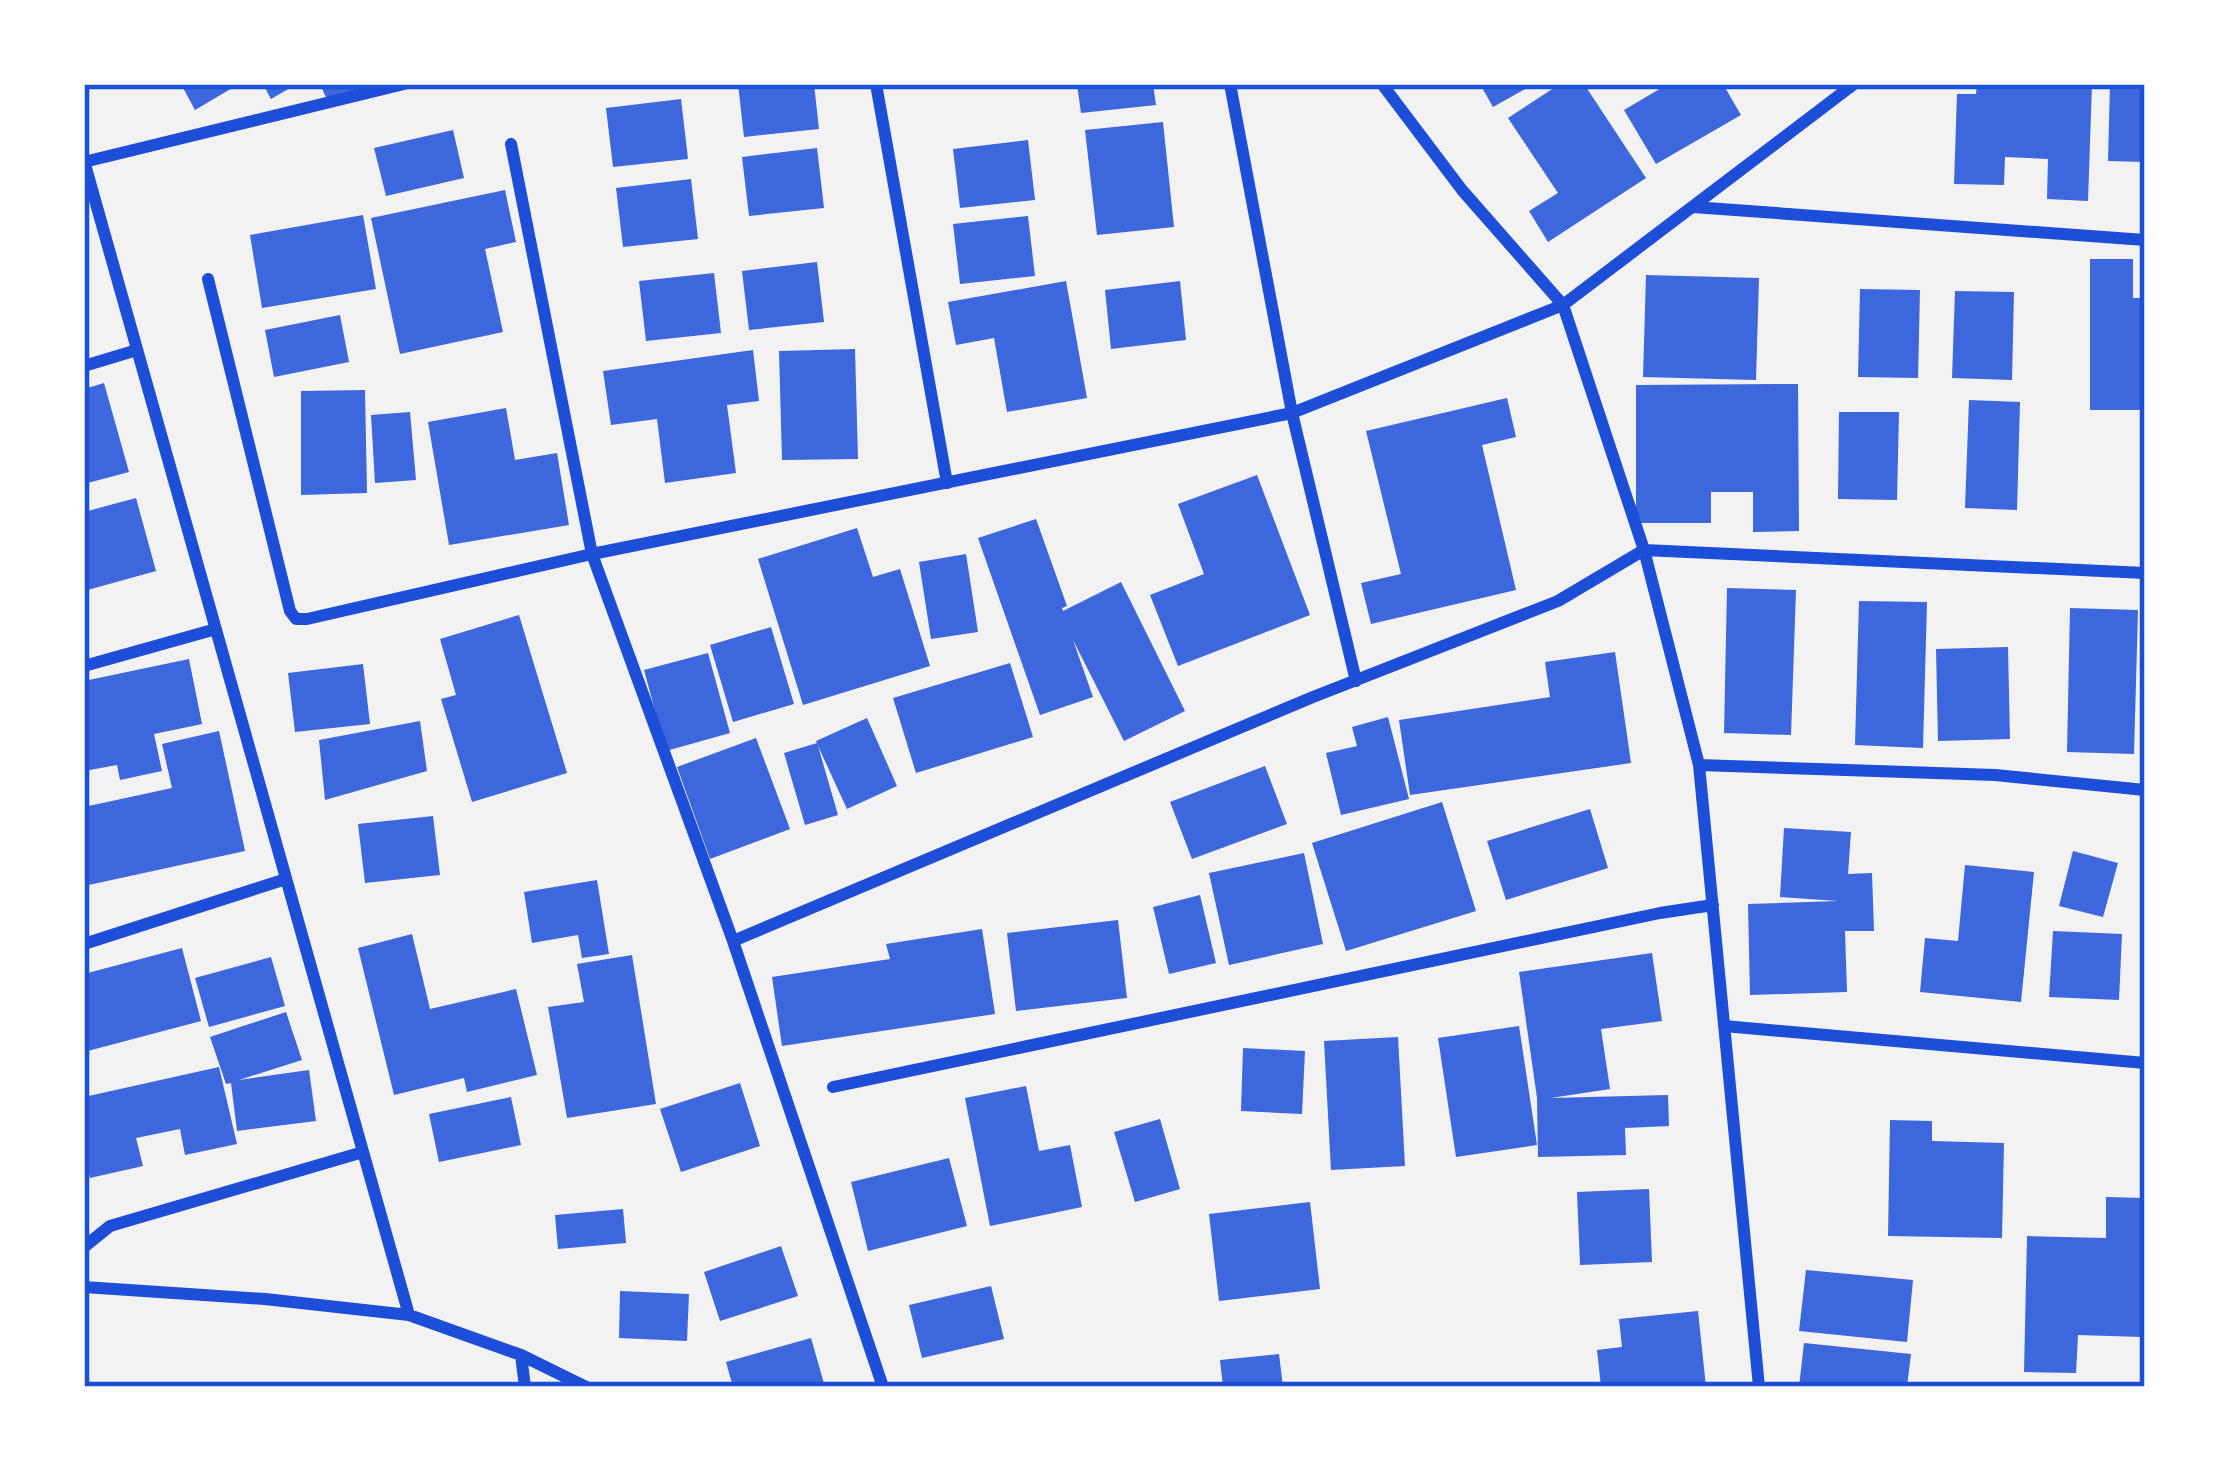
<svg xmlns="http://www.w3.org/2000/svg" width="2229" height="1471" viewBox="0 0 2229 1471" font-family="Commissioner,sans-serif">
  <rect width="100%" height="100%" fill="#f2f2f2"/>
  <path fill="#3d67dc" d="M181 84H239L195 110Z
    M263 84H297L271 99Z
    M320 84H370L328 102Z
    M738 84H814L819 129 744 137Z
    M1077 84H1153L1156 105 1081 113Z
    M1480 84H1534L1493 107Z
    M1560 84H1584L1646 178 1548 242 1529 211 1558 193 1508 118Z
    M1668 84H1723L1741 115 1656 164 1624 110Z
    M1977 84H2092L2088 201 2047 199 2048 159 2005 157 2004 185 1954 184 1957 94H1976Z
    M2110 84H2145V162L2108 161Z
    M681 99 688 159 613 167 606 108Z
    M1163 122 1174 227 1097 235 1085 130Z
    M453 130 464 178 386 196 374 148Z
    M1028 140 1035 200 960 208 953 149Z
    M817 148 824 208 749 216 742 157Z
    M691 179 698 239 623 247 616 188Z
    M505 190 516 242 485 249 503 332 400 354 371 218Z
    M363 215 376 289 262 308 250 235Z
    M1028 216 1035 276 960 284 953 224Z
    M2090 259H2133V298H2145V410H2090Z
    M817 262 824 322 749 330 742 271Z
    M714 273 721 333 646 341 639 281Z
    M1646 275 1759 278 1756 380 1643 377Z
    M1066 281 1087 398 1007 412 994 338 956 345 948 302Z
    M1180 281 1186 340 1111 349 1105 290Z
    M1860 289 1920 290 1918 378 1858 377Z
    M1955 291 2014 292 2012 380 1952 378Z
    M340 315 349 362 274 377 265 330Z
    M855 349 858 459 782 460 779 351Z
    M753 350 759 401 727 405 736 473 665 483 657 419 611 425 603 371Z
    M104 383 129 472 84 484V389Z
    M1798 384 1799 531 1753 532V492H1711V523H1636V385Z
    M365 390 367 493 301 495V391Z
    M1507 398 1516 437 1482 445 1516 590 1371 624 1361 583 1401 574 1366 431Z
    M1969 400 2020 402 2017 510 1965 508Z
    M506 408 515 460 557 453 569 525 449 545 428 422Z
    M410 412 416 480 375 483 371 415Z
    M1839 412H1899L1897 500 1838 499Z
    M1257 475 1310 615 1178 666 1150 595 1204 574 1178 504Z
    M136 498 156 571 84 591V512Z
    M1036 519 1067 606 1062 608 1063 611 1121 582 1185 711 1124 741 1073 640 1093 697 1040 715 978 538Z
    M857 528 873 577 900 569 930 666 803 705 758 559Z
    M966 554 978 632 931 639 919 562Z
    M1727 588 1796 590 1791 735 1724 733Z
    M1859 601 1927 602 1923 748 1855 745Z
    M2070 608 2138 610 2134 754 2067 752Z
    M519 615 567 773 472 802 441 699 456 695 440 639Z
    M771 627 794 704 733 722 710 645Z
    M2008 647 2010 739 1938 741 1936 649Z
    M1615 652 1631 763 1410 795 1399 720 1550 697 1545 662Z
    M708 653 730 733 666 751 644 670Z
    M189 659 202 724 154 734 162 771 120 780 117 765 84 771V681Z
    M1010 663 1033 737 916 773 893 698Z
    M363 664 370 724 295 732 288 673Z
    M1388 717 1409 799 1341 815 1326 753 1357 746 1352 727Z
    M867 718 897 786 847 809 818 746 838 815 805 825 784 753 817 743 816 741Z
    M420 721 427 771 325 800 319 740Z
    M219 731 245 851 84 886V807L172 788 162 744Z
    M756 738 790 829 710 859 677 767Z
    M1265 766 1287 824 1192 859 1170 802Z
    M1442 802 1476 911 1346 951 1312 843Z
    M1590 809 1608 868 1506 900 1487 841Z
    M433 816 440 875 365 883 358 824Z
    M1784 828 1851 832 1848 874 1872 873 1874 931H1845L1847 992 1750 995 1748 904 1838 901 1780 897Z
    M2073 851 2118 863 2103 917 2059 906Z
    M1304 853 1323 944 1229 965 1209 873Z
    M1965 865 2034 872 2021 1002 1920 992 1925 938 1958 941Z
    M597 880 609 954 582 958 578 935 532 943 524 892Z
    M1200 895 1216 963 1169 974 1153 907Z
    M1118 920 1127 998 1016 1011 1007 933Z
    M982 929 995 1014 782 1046 772 977 890 959 886 944Z
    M2053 931 2122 934 2119 1000 2049 997Z
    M412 934 430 1009 516 989 537 1075 467 1092 464 1078 394 1095 358 948Z
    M182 948 201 1021 84 1052V974Z
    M1652 953 1662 1021 1601 1029 1610 1089 1551 1098 1668 1095 1669 1126 1625 1128 1626 1155 1538 1157 1537 1098 1519 972Z
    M632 955 656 1104 567 1118 548 1007 584 1002 577 964Z
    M271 957 285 1006 209 1027 195 978Z
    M286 1012 302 1060 239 1080 309 1070 316 1121 237 1131 231 1083 226 1084 210 1037Z
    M1519 1026 1537 1145 1456 1157 1438 1038Z
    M1398 1037 1405 1166 1331 1170 1324 1041Z
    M1243 1048 1305 1051 1302 1114 1241 1111Z
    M219 1067 237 1144 185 1155 180 1129 136 1138 143 1166 90 1178 84 1151V1097Z
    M740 1083 760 1146 681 1172 660 1109Z
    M1026 1086 1039 1151 1070 1145 1082 1207 990 1226 965 1098Z
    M511 1097 521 1145 439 1162 429 1114Z
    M1160 1119 1180 1189 1135 1202 1114 1132Z
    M1890 1120 1932 1121V1141L2004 1143 2002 1238 1888 1236Z
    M949 1158 967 1226 868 1251 851 1182Z
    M1649 1189 1652 1262 1580 1265 1577 1192Z
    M2106 1197 2145 1198 2142 1337 2078 1335 2076 1373 2024 1372 2027 1236 2106 1238Z
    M1310 1202 1320 1289 1219 1301 1209 1214Z
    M623 1209 626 1243 558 1249 555 1215Z
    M781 1246 798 1296 720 1321 704 1272Z
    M1806 1270 1913 1280 1907 1342 1799 1331Z
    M991 1286 1004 1339 922 1358 909 1305Z
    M620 1291 689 1294 687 1341 619 1338Z
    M1698 1311 1706 1387H1601L1597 1350 1622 1347 1619 1319Z
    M811 1338 825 1387H733L726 1362Z
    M1804 1343 1911 1354 1907 1387H1799Z
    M1279 1354 1283 1387H1223L1220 1360Z"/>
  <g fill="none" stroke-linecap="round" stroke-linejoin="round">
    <path stroke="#1d4ed8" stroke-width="12" d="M876 84 947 483
      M1230 84 1292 413 1356 681
      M1382 84 1462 190 1563 305 1644 550 1699 765 1759 1387
      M511 144 592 554 733 941 883 1387
      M84 161 409 1315
      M84 162 404 84
      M1693 207 2145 240
      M208 279 290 611 296 619H307L592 554 1292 413 1563 305 1854 84
      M84 366 137 350
      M84 666 216 629
      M1699 765 1995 775 2145 790
      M733 941 1313 697 1558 601 1644 550 2145 573
      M84 944 286 879
      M1724 1026 2145 1063
      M833 1087 1660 913 1713 905
      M84 1247 110 1226 363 1152
      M84 1287 265 1299 409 1315 521 1355 586 1387
      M521 1355 525 1387"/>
  </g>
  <rect width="2229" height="1471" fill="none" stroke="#ffffff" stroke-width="174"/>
  <rect x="87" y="87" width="2055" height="1297" fill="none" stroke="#1d4ed8" stroke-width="4.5"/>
</svg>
